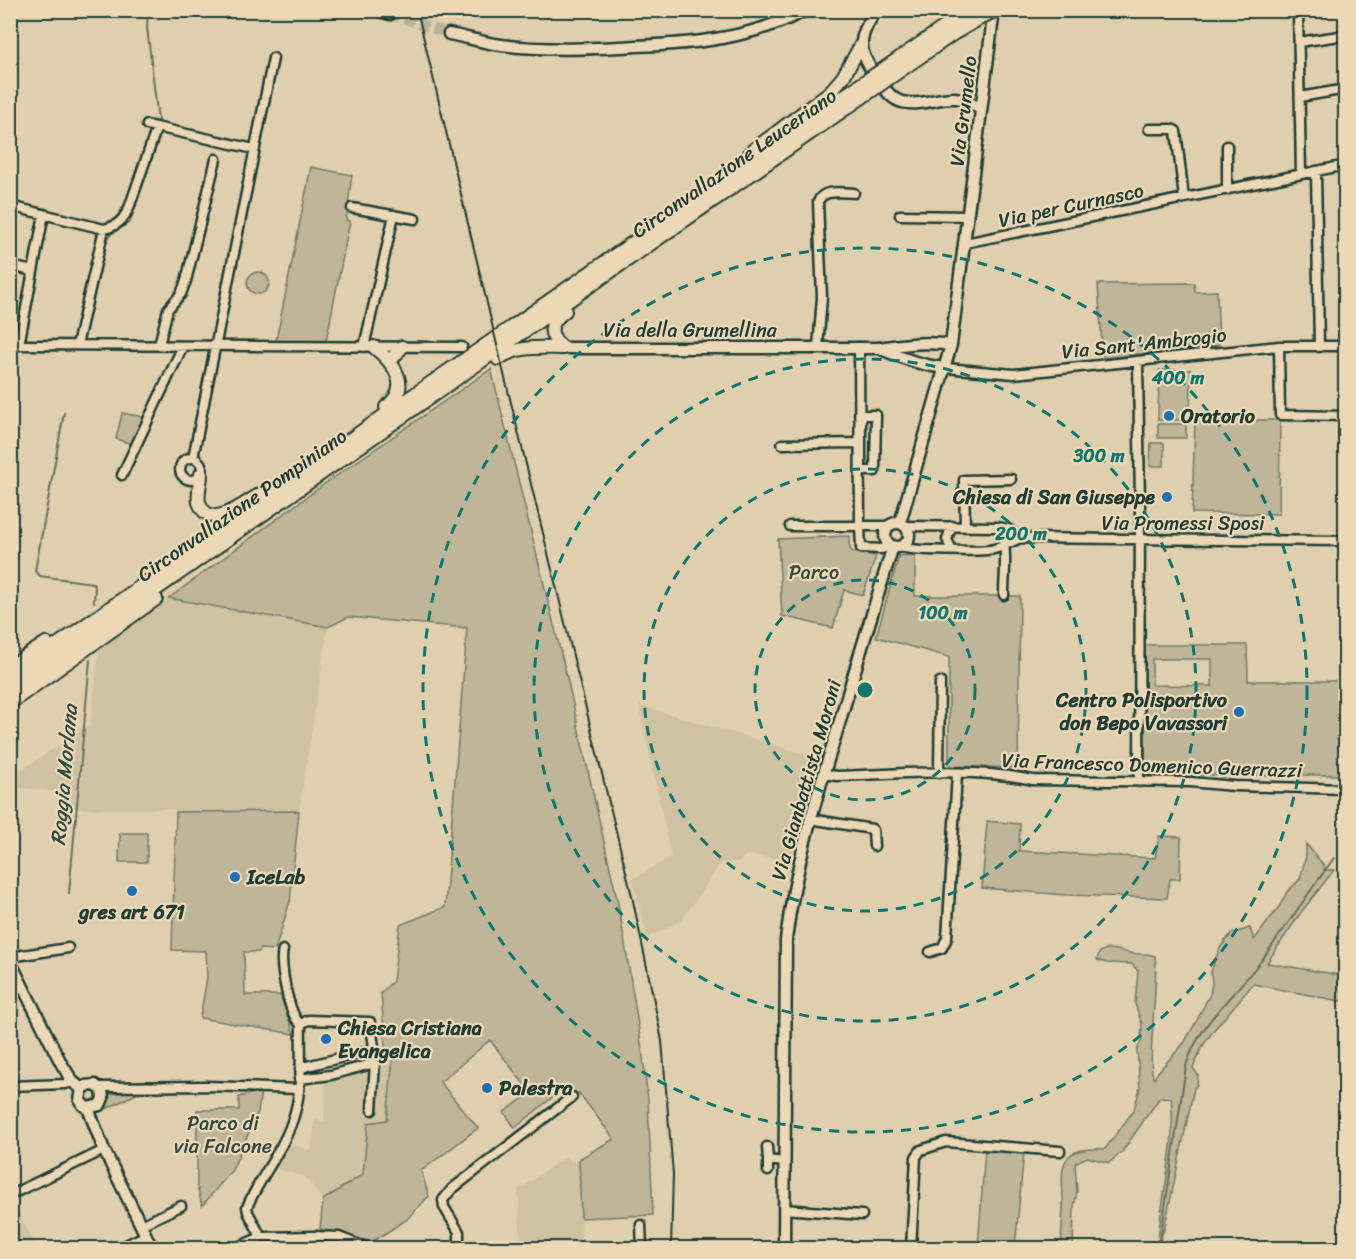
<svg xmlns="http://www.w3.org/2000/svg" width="1356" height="1259" viewBox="0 0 1356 1259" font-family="Sriracha,sans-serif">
  <rect width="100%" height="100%" fill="#e0cfae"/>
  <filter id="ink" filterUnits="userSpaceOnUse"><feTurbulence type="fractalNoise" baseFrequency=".0167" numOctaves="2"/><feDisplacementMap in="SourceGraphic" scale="12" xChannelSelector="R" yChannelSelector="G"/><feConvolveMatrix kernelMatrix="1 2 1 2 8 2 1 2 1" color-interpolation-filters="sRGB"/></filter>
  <g filter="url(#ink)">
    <path fill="#cfc2a3" d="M169 598 328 627 299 811 176 812 175 809H70V793L11 787 10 765 17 773 90 724 100 643Z
      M639 705 819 758 790 860 747 855 739 862 721 863 682 920 647 938 632 879 671 857Z
      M393 1056 387 1120 368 1123 363 1174 323 1200 305 1177 277 1169 289 1144 311 1150 315 1120 324 1121 325 1074Z
      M567 1155 572 1163 579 1159 582 1248H521L518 1190Z
      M12 1200 37 1248H11Z"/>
    <path fill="#bfb69a" stroke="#6f7a67" stroke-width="1.5" fill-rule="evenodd" d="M311 167 352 175 346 220 350 221 326 341H276Z
      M247 283a11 11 0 1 1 22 0a11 11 0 1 1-22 0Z
      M1194 283 1195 292 1217 291 1219 345 1103 358 1098 284Z
      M491 369 568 682 619 908 642 1049 648 1100 653 1215 581 1218 579 1159 614 1139 579 1093 560 1091 515 1128 504 1112 531 1093 490 1040 440 1082 478 1128 421 1171 429 1196 406 1220 372 1242 320 1229 323 1200 363 1174 368 1123 387 1120 393 1057 386 1058 381 993 393 981 400 925 445 907 467 628 348 617 328 627 169 598 323 485Z
      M1159 370H1191L1190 420H1158Z
      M122 413 145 417 132 444 116 439Z
      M1195 420H1280L1279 514 1192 513Z
      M1158 424H1186V438H1158Z
      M1151 443H1164V466H1150Z
      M850 536 849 545 852 552 876 556 863 595 844 590 833 628 782 616 778 539Z
      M915 555V596H1020L1018 768 949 766V657L876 637 899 556Z
      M1145 645H1247L1248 681H1345V775H1145ZM1152 659H1212V686L1152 685Z
      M299 811 290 901 275 950 260 949 259 952H244L245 995H280L294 1034 200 1018 207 978 206 951 172 950 176 812Z
      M987 821 1020 824 1019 851 1155 858 1159 836 1181 837 1180 879H1170L1167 898 1066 895 982 888Z
      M120 833H147V862H119Z
      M1306 844 1325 867 1324 870H1334L1299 915 1267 963 1345 976V1002L1253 984 1213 1031 1202 1047 1193 1068 1198 1075 1197 1085 1194 1088 1164 1230 1158 1242C1161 1193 1177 1147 1171 1098L1160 1097 1122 1152 1109 1163 1087 1157 1075 1163 1077 1192 1074 1206 1073 1248H1062C1060 1231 1064 1214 1063 1196 1060 1159 1064 1147 1105 1149L1134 1110 1140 1088 1137 1050 1141 1042 1142 1024 1135 1004 1138 971 1132 964 1106 963 1097 960C1099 942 1118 951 1130 953 1139 955 1147 953 1155 956 1159 979 1146 1068 1154 1079L1158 1072 1184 1043 1195 1024 1210 994 1212 984 1211 971 1220 948 1231 934 1250 928 1254 940 1279 907 1287 892 1300 879 1306 856Z
      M142 1091 102 1111 107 1094Z
      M261 1091 258 1112 232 1170 202 1206 197 1186V1110H239V1097Z
      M985 1148 1024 1152 1015 1248H978Z"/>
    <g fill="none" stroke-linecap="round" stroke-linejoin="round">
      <path stroke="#63715f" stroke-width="2" d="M148 10 147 27 158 120
        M92 300 105 243 111 234 130 222 155 149
        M64 413 35 571 40 576 93 583 95 587 94 602
        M69 893 90 660
        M1159 1248 1186 1066C1199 1023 1234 996 1261 961 1286 927 1309 892 1334 858"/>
      <path stroke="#b9b296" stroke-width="10" stroke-dasharray="10 5" stroke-linecap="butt" d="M390 14 449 34"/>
      <g stroke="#1f3d34" stroke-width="13">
        <path id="minor" d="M1298 10 1301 174
          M1299 42 1346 35
          M1300 97 1346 89
          M147 125 254 149
          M1149 129H1172L1176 131 1184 198
          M1227 146V190
          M1316 171 1319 347
          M10 206 104 229C118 226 123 220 129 208L157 127
          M352 208 415 219
          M900 215 968 216
          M965 243 1346 165
          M10 266 33 271
          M10 345 462 347
          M19 345 44 214
          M77 345 104 229
          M159 345 168 309 181 294 186 281 216 159
          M1279 346 1280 415 1346 416
          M364 347 394 215
          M818 348 822 297 818 202C823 188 842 193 854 193
          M1138 361 1140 506 1139 782
          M946 368 1014 374 1279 346H1346
          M861 415H876L875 471H861Z
          M782 444 859 443
          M193 458 273 58
          M180 469a11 11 0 1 1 22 0a11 11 0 1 1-22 0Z
          M122 475 183 346
          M790 526H860L859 347
          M905 526 998 527 1008 529 1020 538
          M965 527 964 480 1011 479
          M998 527C1009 546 1004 573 1004 595
          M890 545 882 549 861 548 860 526H886L893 524
          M901 547C909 551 983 552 994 549 1003 547 1011 542 1020 538L1346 541
          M951 549 947 539 952 526
          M939 773 940 682
          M823 774 837 776C899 774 973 767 1033 780L1190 782 1234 786 1346 789
          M810 819 872 829 873 830 874 846
          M930 952 942 948 947 938 957 774
          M10 957 68 948
          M300 1069 307 1066 368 1051 374 1046 370 1022 308 1020 301 1024
          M299 1079 331 1075 375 1063 372 1110
          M10 1086 65 1084 73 1082
          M99 1087 206 1086 298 1089
          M767 1147 768 1160
          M768 1171V1160L784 1162
          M10 1195 104 1150
          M784 1209 862 1215
          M141 1225 181 1206
          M641 1225 642 1248
          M261 1237 248 1212 247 1207C261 1175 286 1147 295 1112 303 1084 300 1053 301 1024 289 1018 279 963 283 950
          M120 1248 146 1235
          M236 1248 261 1237 313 1236 339 1237 367 1248
          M459 1248V1232L444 1207 443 1200 452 1189 572 1097
          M911 1248 916 1157 921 1150 946 1142 1060 1151"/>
      </g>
      <g stroke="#1f3d34" stroke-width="15">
        <path id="major" d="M377 10 390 14
          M877 10C855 39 858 53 879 80 885 89 891 99 902 102 933 109 951 84 981 110
          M449 34C464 37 479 41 494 44 541 51 589 49 636 46 695 44 753 38 806 10
          M563 348H879C903 344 928 341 951 345
          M879 348C901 358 923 366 946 368
          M900 523 951 345 994 10
          M885 535a12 12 0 1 1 24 0a12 12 0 1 1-24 0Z
          M10 961 61 1063 73 1082 82 1089
          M88 1108 100 1105 103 1098 102 1090 95 1085 86 1086 82 1089 80 1100 83 1105 88 1108 104 1150 152 1248
          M784 1248 786 940C795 867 815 801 837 731 855 669 874 608 893 546"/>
      </g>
      <g stroke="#1f3d34" stroke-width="16">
        <path id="highway" d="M882 70 969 10
          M888 79 953 34 982 17
          M744 162 752 151 830 92 843 77 861 45
          M374 347C394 363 413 387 386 407
          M563 348C546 334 549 323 565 311
          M498 359C518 345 539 348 563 348
          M390 361 402 347
          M201 474C201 483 197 493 199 502 210 535 248 500 264 492
          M10 667 46 643
          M10 678 392 410 867 80
          M10 692 496 351 874 89
          M10 703 156 599"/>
      </g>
      <use href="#minor" stroke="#ecd8b6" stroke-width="8"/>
      <use href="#major" stroke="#ecd8b6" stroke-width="10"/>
      <use href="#highway" stroke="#ecd8b6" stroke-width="12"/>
      <path stroke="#1f3d34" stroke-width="2" d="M417 10 502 366 632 896 654 1001 662 1041 673 1174 671 1248"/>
      <g stroke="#1f3d34" stroke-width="16" stroke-linecap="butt">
        <path id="highway-bridge" d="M982 17 996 10
          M867 80 882 70
          M874 89 888 79"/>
      </g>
      <use href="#highway-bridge" stroke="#ecd8b6" stroke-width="12"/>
    </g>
  </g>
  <g fill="none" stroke="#0f766e" stroke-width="3" stroke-dasharray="10 8">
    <circle cx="865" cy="690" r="110"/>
    <circle cx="865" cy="690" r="221"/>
    <circle cx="865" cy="690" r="331"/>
    <circle cx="865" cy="690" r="442"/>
  </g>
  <g fill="#1f6fb2" stroke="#ecd8b6" stroke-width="2">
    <circle cx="1169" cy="416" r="6"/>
    <circle cx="1167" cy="497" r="6"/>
    <circle cx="1239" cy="712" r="6"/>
    <circle cx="235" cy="877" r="6"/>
    <circle cx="132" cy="891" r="6"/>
    <circle cx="326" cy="1039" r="6"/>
    <circle cx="487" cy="1088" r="6"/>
  </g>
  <g text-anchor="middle" stroke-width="4.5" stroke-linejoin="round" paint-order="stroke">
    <g font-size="20" fill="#1f3d34" stroke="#ecd8b6">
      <text transform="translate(963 111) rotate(-83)" y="7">Via Grumello</text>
      <text transform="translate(734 163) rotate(-35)" y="7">Circonvallazione Leuceriano</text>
      <text transform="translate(1071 205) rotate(-12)" y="7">Via per Curnasco</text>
      <text x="690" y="337">Via della Grumellina</text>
      <text transform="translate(1144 343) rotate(-6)" y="7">Via Sant'Ambrogio</text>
      <text transform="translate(242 505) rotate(-35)" y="7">Circonvallazione Pompiniano</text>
      <text x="1183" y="530">Via Promessi Sposi</text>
      <text transform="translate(1152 765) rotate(2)" y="7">Via Francesco Domenico Guerrazzi</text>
      <text transform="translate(806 780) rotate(-74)" y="7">Via Gianbattista Moroni</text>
    </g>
    <g font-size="20" font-weight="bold" fill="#1f3d34" stroke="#ecd8b6" text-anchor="start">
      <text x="1181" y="423">Oratorio</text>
      <text x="1155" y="504" text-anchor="end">Chiesa di San Giuseppe</text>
      <text x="1227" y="707" text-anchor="end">Centro Polisportivo<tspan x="1227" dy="23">don Bepo Vavassori</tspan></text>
      <text x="247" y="884">IceLab</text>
      <text x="132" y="919" text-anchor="middle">gres art 671</text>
      <text x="338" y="1035">Chiesa Cristiana<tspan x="338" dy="23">Evangelica</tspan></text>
      <text x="499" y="1095">Palestra</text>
    </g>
    <g font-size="20" fill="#2f493e" stroke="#ecd8b6">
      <text x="814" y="579">Parco</text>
      <text x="223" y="1130">Parco di<tspan x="223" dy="23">via Falcone</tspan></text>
    </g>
    <g font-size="21" font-style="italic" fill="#304a3f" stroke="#ecd8b6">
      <text transform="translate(64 775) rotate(-85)" y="7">Roggia Morlana</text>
    </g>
  </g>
  <circle cx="865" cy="690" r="9" fill="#0f766e" stroke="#ecd8b6" stroke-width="3"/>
  <g font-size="18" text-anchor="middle" font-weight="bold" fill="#0f766e" stroke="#ecd8b6" stroke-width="4.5" stroke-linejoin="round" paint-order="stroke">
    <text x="1178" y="384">400 m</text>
    <text x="1099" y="462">300 m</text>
    <text x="1021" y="540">200 m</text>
    <text x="943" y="619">100 m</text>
  </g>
  <rect width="1356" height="1259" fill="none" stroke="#ecd8b6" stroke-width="36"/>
  <rect x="18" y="18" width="1320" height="1223" fill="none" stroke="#1f3d34" stroke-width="2" filter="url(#ink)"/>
</svg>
